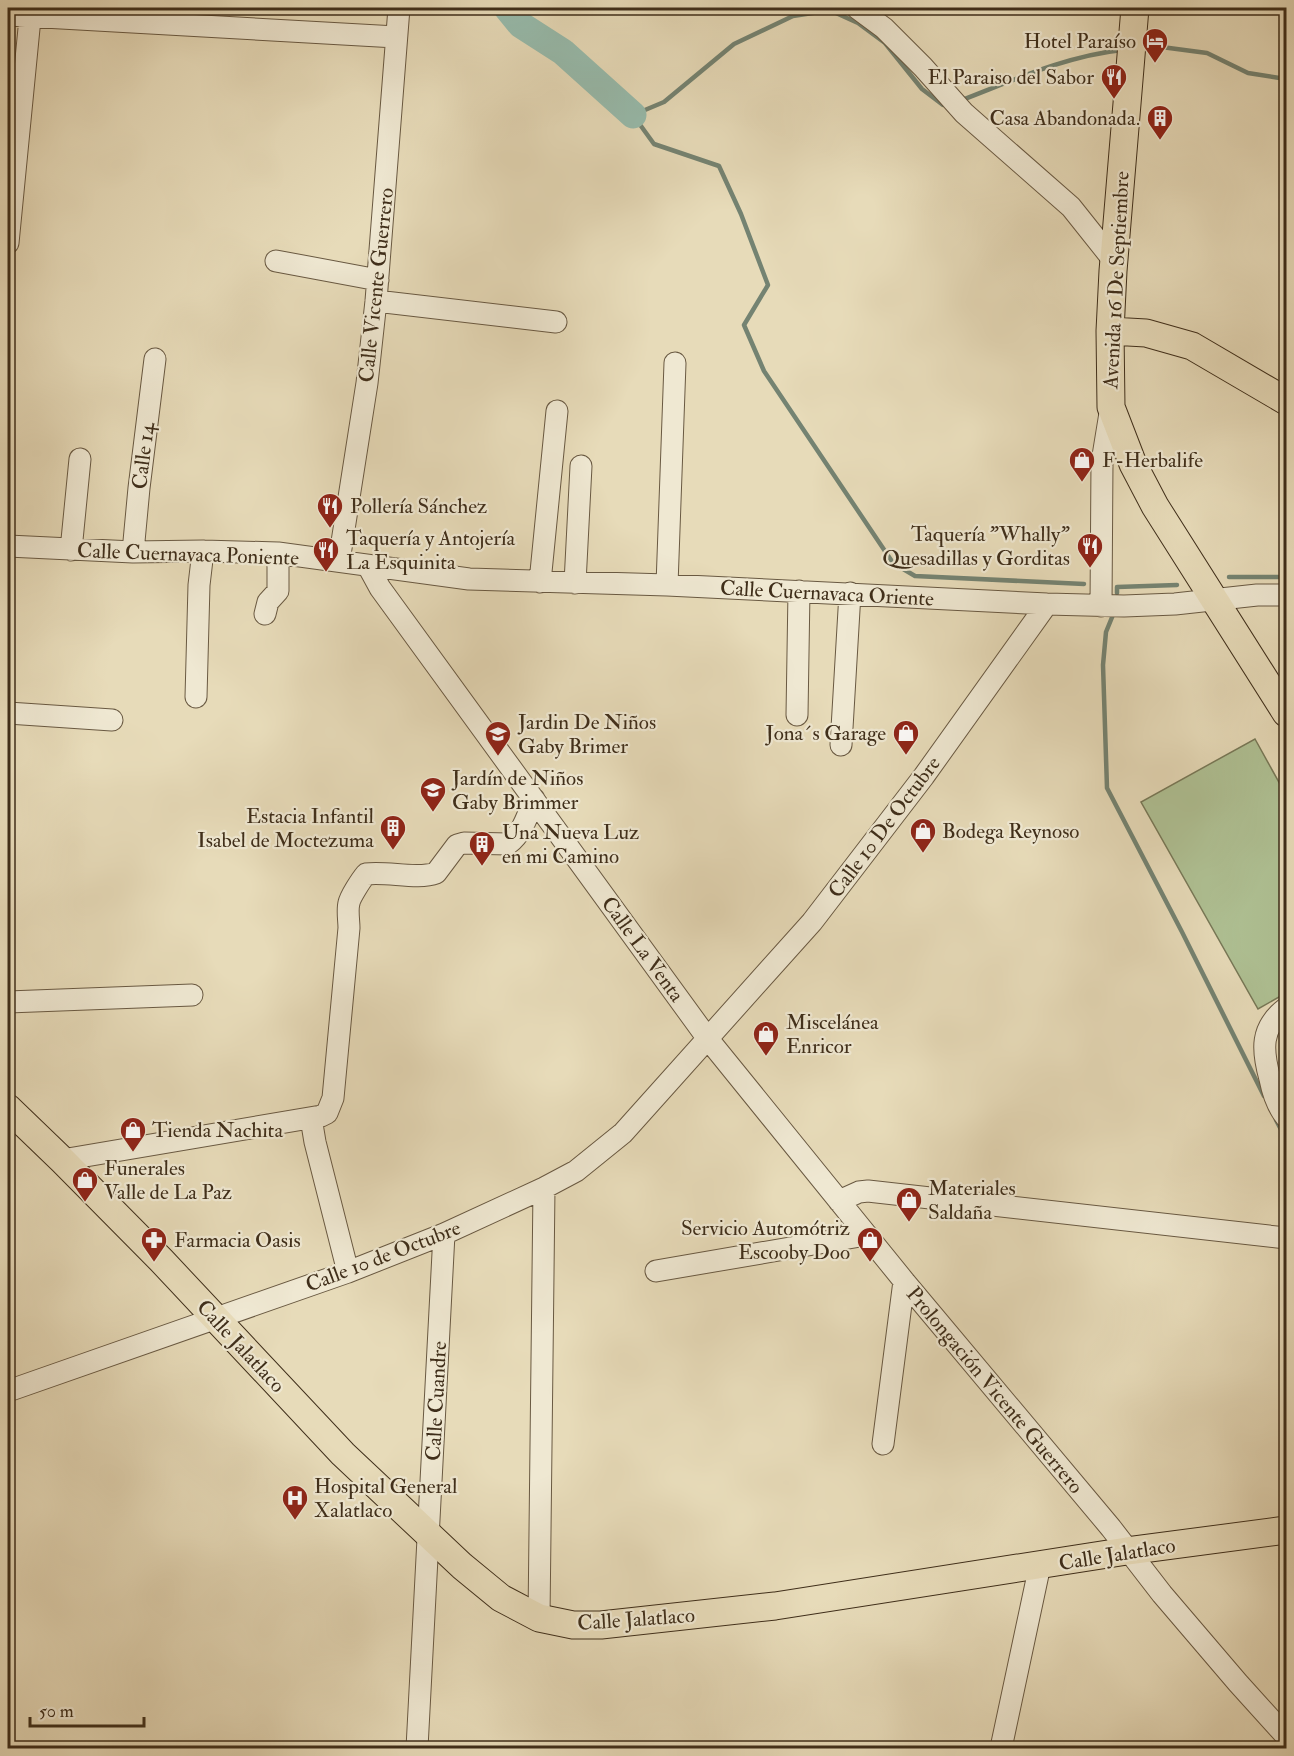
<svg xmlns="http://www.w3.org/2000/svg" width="1294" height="1756" viewBox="0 0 1294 1756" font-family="'IM FELL Double Pica',serif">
  <rect width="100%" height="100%" fill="#e7dbb9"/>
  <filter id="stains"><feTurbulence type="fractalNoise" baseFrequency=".00333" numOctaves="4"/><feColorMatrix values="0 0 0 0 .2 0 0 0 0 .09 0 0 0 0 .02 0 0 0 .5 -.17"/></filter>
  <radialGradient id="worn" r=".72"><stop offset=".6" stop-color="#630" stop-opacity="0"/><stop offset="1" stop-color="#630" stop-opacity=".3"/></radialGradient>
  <path fill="#afc194" stroke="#777857" stroke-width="1.5" d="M1255 739 1286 795V993L1258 1009 1141 802Z"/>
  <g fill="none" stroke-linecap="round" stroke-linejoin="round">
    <path stroke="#748372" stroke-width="4.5" d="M819 12 793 16 734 44 664 102 633 115 654 144 719 166 741 214 768 285 744 325 764 371 893 563 915 576 1084 584
      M836 13 858 23 885 43 922 89 943 105H945
      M1139 48 1154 46 1207 53 1248 73 1286 79
      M962 100C1014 80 1066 56 1122 50
      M1229 577H1286
      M1117 593V587L1177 585
      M1115 610 1106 632 1103 665 1107 788 1182 932 1264 1096
      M1276 1120 1286 1139"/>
    <path stroke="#97bbac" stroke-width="27" d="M507 8 521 25 563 52 633 115"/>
    <g stroke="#695942" stroke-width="23">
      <path id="minor" d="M857 8 884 28 923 67 964 113 1071 207 1114 261
        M8 15 396 37
        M8 243 31 8
        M276 261 378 280
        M376 301 556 322
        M8 546 133 552 203 551 278 553 469 579 667 585 1047 604 1124 606 1175 604 1257 595H1286
        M71 550 80 459
        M133 552 139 488 155 359
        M339 561 367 383 376 301 399 8
        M368 566 380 588 708 1039 904 1281 1111 1528 1162 1594 1238 1683 1286 1736
        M540 582 557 411
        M575 583 581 466
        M667 585 675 363
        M1101 606 1102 462 1111 407
        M265 614 268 602 278 591V553
        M196 697 199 585 203 551
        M8 713 112 720
        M797 715 799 591
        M841 745 850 593
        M8 1002 192 995
        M1286 1008C1260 1028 1262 1050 1270 1079 1273 1094 1277 1106 1286 1117
        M311 1118 315 1142 348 1272
        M62 1160 321 1116 327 1113 333 1098 349 928C349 921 347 910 349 903 350 897 361 880 366 874 387 871 418 880 436 873L457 845 464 843 508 844C522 834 528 815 534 799
        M839 1201 859 1192 868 1191 1286 1238
        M656 1271 866 1235
        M8 1391 348 1272 444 1234 544 1188 576 1171 623 1133 812 922 924 776 1047 604
        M883 1444 904 1281
        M539 1618 544 1188
        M417 1748 444 1234
        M1001 1748 1040 1565"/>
    </g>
    <g stroke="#3f2e1a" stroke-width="29">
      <path id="major" d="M1135 8 1113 271 1110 331 1111 407 1133 464 1155 506 1286 713
        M1110 331 1146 333 1192 346 1286 401
        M8 1108 62 1160 161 1260 343 1454 462 1566 501 1598 539 1618 573 1625H601L775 1606 1127 1551 1286 1530"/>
    </g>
    <use href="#minor" stroke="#efe8d2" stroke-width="21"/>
    <use href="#major" stroke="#e7dbb9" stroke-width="27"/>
  </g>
  <defs>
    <g id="hotel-pin" transform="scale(1.35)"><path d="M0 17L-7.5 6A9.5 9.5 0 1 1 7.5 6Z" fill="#8f2418" stroke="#efe8d2"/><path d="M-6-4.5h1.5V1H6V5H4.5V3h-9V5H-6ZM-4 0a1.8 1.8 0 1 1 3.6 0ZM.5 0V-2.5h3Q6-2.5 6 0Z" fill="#fff"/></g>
    <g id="restaurant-pin" transform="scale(1.35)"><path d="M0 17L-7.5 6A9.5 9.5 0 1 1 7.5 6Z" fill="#8f2418" stroke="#efe8d2"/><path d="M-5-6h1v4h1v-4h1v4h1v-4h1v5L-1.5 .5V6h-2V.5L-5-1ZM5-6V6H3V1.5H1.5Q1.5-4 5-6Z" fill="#fff"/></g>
    <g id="building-pin" transform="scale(1.35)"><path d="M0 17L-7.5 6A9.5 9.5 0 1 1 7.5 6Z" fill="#8f2418" stroke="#efe8d2"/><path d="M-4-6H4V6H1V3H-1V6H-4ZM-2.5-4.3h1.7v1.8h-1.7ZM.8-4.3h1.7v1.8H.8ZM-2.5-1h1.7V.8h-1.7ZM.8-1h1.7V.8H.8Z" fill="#fff"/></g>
    <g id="shop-pin" transform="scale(1.35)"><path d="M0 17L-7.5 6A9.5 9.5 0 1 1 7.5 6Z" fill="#8f2418" stroke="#efe8d2"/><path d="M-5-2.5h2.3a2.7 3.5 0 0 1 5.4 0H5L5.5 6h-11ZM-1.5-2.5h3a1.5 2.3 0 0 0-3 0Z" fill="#fff"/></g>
    <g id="school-pin" transform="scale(1.35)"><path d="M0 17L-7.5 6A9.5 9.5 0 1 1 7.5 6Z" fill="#8f2418" stroke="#efe8d2"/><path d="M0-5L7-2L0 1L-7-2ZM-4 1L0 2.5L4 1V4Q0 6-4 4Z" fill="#fff"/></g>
    <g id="pharmacy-pin" transform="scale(1.35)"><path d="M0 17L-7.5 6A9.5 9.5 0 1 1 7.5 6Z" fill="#8f2418" stroke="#efe8d2"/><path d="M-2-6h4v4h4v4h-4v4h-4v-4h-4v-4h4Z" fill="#fff"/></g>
    <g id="hospital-pin" transform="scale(1.35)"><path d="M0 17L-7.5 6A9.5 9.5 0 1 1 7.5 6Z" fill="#8f2418" stroke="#efe8d2"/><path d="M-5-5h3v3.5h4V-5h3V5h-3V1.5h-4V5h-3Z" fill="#fff"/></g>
  </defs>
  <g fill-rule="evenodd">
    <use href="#hotel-pin" x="1155" y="41"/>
    <use href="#restaurant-pin" x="1114" y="77"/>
    <use href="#building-pin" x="1160" y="118"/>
    <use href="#shop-pin" x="1082" y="460"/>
    <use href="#restaurant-pin" x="330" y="506"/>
    <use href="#restaurant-pin" x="1090" y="546"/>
    <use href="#restaurant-pin" x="326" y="550"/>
    <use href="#shop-pin" x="906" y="733"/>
    <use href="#school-pin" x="498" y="734"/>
    <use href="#school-pin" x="433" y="790"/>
    <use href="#building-pin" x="393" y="828"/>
    <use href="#shop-pin" x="923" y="831"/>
    <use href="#building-pin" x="482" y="844"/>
    <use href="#shop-pin" x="766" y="1034"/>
    <use href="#shop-pin" x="133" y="1130"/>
    <use href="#shop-pin" x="85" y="1180"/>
    <use href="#shop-pin" x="909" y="1200"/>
    <use href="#pharmacy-pin" x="154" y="1240"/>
    <use href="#shop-pin" x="870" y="1240"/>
    <use href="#hospital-pin" x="295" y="1498"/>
  </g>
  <g text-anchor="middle" stroke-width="4.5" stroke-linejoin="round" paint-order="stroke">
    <g font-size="21" fill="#3f2e1a" stroke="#efe8d2" text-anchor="start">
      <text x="1136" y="48" text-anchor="end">Hotel Paraíso</text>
      <text x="1094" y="84" text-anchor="end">El Paraiso del Sabor</text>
      <text x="1140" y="125" text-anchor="end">Casa Abandonada.</text>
      <text x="1102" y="467">F-Herbalife</text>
      <text x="350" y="513">Pollería Sánchez</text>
      <text x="1070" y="541" text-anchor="end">Taquería "Whally"<tspan x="1070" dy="24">Quesadillas y Gorditas</tspan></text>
      <text x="346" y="545">Taquería y Antojería<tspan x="346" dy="24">La Esquinita</tspan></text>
      <text x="518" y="729">Jardin De Niños<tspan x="518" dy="24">Gaby Brimer</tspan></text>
      <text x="886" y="740" text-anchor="end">Jona´s Garage</text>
      <text x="452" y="785">Jardín de Niños<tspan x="452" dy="24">Gaby Brimmer</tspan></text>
      <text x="374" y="823" text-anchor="end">Estacia Infantil<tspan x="374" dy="24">Isabel de Moctezuma</tspan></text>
      <text x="942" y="838">Bodega Reynoso</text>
      <text x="502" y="839">Una Nueva Luz<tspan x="502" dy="24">en mi Camino</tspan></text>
      <text x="786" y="1029">Miscelánea<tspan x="786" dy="24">Enricor</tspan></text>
      <text x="152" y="1137">Tienda Nachita</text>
      <text x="104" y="1175">Funerales<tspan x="104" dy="24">Valle de La Paz</tspan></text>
      <text x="928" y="1195">Materiales<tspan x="928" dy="24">Saldaña</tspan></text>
      <text x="850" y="1235" text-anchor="end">Servicio Automótriz<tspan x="850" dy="24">Escooby Doo</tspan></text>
      <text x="174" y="1247">Farmacia Oasis</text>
      <text x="314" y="1493">Hospital General<tspan x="314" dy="24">Xalatlaco</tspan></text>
    </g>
    <g font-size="21" fill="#3f2e1a" stroke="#efe8d2">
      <text transform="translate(1116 280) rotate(-87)" y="7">Avenida 16 De Septiembre</text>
      <text transform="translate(376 285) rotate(-84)" y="7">Calle Vicente Guerrero</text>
      <text transform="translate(143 456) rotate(-83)" y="7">Calle 14</text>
      <text transform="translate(188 554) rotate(2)" y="7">Calle Cuernavaca Poniente</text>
      <text transform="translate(827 593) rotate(3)" y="7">Calle Cuernavaca Oriente</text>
      <text transform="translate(884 827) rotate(-53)" y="7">Calle 10 De Octubre</text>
      <text transform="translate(643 949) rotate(54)" y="7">Calle La Venta</text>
      <text transform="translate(383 1256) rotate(-21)" y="7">Calle 10 de Octubre</text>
      <text transform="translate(241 1346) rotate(47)" y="7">Calle Jalatlaco</text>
      <text transform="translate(995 1390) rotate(50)" y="7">Prolongación Vicente Guerrero</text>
      <text transform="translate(436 1401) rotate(-87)" y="7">Calle Cuandre</text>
      <text transform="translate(1117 1554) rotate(-9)" y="7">Calle Jalatlaco</text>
      <text transform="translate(636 1619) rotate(-4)" y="7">Calle Jalatlaco</text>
    </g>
  </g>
  <rect width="1294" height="1756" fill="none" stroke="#e7dbb9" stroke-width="30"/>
  <rect x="9" y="9" width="1276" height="1738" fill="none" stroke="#3f2e1a" stroke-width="3"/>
  <rect x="15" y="15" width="1264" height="1726" fill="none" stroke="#3f2e1a" stroke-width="1.5"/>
  <path d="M30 1717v9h114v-9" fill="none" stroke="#3f2e1a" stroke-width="3"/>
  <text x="39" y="1717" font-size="18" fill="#3f2e1a" stroke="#efe8d2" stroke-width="4.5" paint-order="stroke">50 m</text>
  <rect width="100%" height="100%" filter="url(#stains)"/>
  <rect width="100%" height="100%" fill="url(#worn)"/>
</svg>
